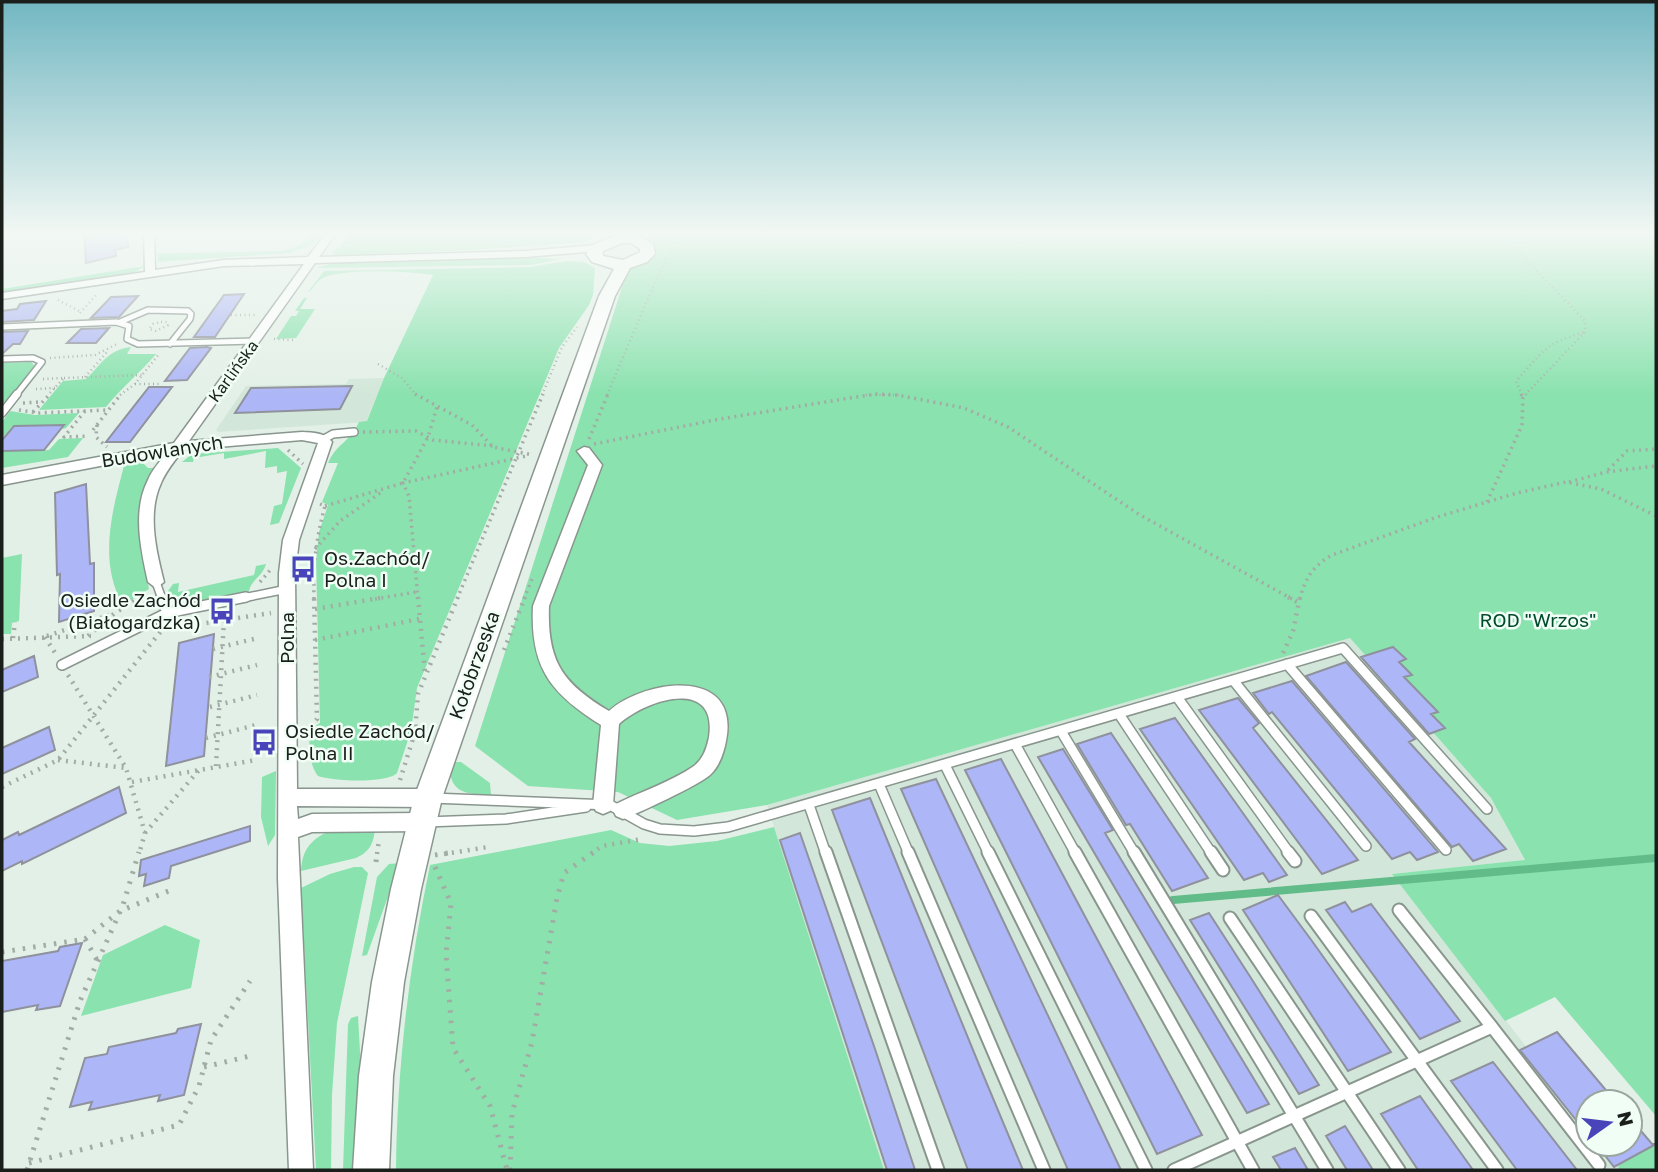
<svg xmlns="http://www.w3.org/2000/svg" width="1658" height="1172" viewBox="0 0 1658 1172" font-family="'Golos Text',sans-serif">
  <rect width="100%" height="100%" fill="#e3f0e7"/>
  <path fill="#d2e7d9" d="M384 378 366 422 218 432 216 430 246 386 346 384 349 379Z
    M1350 638 1491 798 1525 861 1392 874 1588 1126V1144H1603L1619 1164 1618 1170H884L767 805Z"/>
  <path fill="#8ae2ae" d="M315 232H323L313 245 289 253 158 262V253H181L282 251 296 247Z
    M350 232H608L585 242 472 250 336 255 332 252 341 246Z
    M649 232H1656V1116L1555 997 1505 1021 1392 874 1525 860 1491 798 1350 638 767 805 677 820 618 792 528 786 475 746 623 284 629 268 651 259 656 250 648 237Z
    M523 257 561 259 531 265 316 268 333 263Z
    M567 261 584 262 595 268 593 295 589 305 559 348 417 688 411 731 397 773C386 784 333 781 318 776 308 764 304 730 320 723L316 562 319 532 328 505 322 502 338 463H328C337 443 349 443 359 422L367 421 384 378 433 275C411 271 342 268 323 278 316 281 314 289 308 292L324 271 530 267Z
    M145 266 135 272 2 293V289Z
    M304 298H307L300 309H315L296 338 276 339 291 316H296L299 311H295Z
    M131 347 127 354H156C140 373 122 387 106 407L39 410 63 381 86 379C102 364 107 350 131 347Z
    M31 362 35 366 2 407V363Z
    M10 411 35 415 79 413 66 428 62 429 64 425 13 426 3 437 7 438 2 445V422Z
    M83 438 68 457 2 468V451L49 450 59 439Z
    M278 448 301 468 279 523 270 525 274 506 282 504 287 471 277 473V466L265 468 266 451 224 459V453L194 458 193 462H182L192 454Z
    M141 461 148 468H157C150 479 142 491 140 504 135 531 144 562 149 589L123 605C98 562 112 511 124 466Z
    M22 554 19 621 12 623 11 634H2V558Z
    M266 564C263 576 251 580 249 591L192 602 173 600 168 591 173 584 179 583 178 592 254 575 256 566Z
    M450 762H461L490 783 491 795C465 794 448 793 450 762Z
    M276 771 275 835 268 846 261 817 262 777Z
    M774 827 884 1170H396C397 1068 409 966 430 865L611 830 640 843 669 846 717 841Z
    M332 830H375C373 845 369 852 356 858L301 871C302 849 312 838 332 830Z
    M400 863 367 955 362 956 377 877 389 864Z
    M354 867H362L368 873 337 1023 332 1095 331 1170H316L301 888 330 874Z
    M165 925 200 940 191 988 81 1016 103 955Z
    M358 1016 362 1087 357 1170H343L348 1024 351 1018Z
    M1656 1144V1170H1618L1619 1164Z"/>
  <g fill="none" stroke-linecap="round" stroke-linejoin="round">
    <path stroke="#61bc89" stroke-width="8" d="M1173 900 1656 858"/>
  </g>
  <path fill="#adb6f6" stroke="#8f919d" stroke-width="2" d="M84 232H127L128 247 115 250 116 256 86 263Z
    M244 294 215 337H194L224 295Z
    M138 296 119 317 91 318 111 297Z
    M46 301 34 320 2 322V311L17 309 20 304Z
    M109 328 96 343H67L81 329Z
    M28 331 20 344H13L2 354V332Z
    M207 347 211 348 187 380 165 381 190 348Z
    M352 386 340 409 235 413 251 388Z
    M149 387H172L130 442H106Z
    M64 425 44 450 2 451V440L14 426Z
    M86 484 90 564 94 563V611L59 622 60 574 57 575 55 493Z
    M214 634 204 756 166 766 179 643Z
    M1393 647 1406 659 1399 662 1412 675 1404 677 1438 712 1431 714 1445 728 1429 734 1361 657Z
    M34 656 38 677 2 692V670Z
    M1346 662 1415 739 1409 742 1506 849 1473 861 1459 844 1452 847 1306 676Z
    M1292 681 1438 852 1417 860 1410 852 1392 859 1272 712 1269 714 1253 693Z
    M1238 698 1259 723 1253 728 1358 860 1322 874 1199 710Z
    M1175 718 1240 809 1287 875 1269 882 1263 873 1244 880 1140 729Z
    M49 727 55 750 2 774V748Z
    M1111 733 1163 811 1208 878 1172 891 1130 824 1126 825 1077 744Z
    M1063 749 1113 830 1105 833 1269 1104 1247 1113 1038 757Z
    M1001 759 1136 1012 1202 1135 1157 1154 965 770Z
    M936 779 1007 929 1121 1170H1068L901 789Z
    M119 787 126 813 22 864V861L2 871V840L18 832 19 835Z
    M870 798 982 1072 1023 1170H968L832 810Z
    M250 826V841L171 866 169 878 144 886 146 874 139 876 141 860Z
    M800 833 875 1049 915 1170H887L780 840Z
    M1278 895 1312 941 1391 1052 1348 1071 1243 910Z
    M1345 902 1352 912 1371 904 1460 1021 1420 1039 1326 910Z
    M1209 913 1251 978 1319 1085 1299 1094 1190 920Z
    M82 943 60 1006 36 1010 38 1005 2 1012V961L58 951 60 947Z
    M201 1024 184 1095 158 1101 160 1095 89 1110 92 1102 70 1107 85 1058 107 1054 109 1047 176 1033 178 1029Z
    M1557 1032 1616 1102H1588V1135L1520 1050Z
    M1493 1062 1577 1170H1517L1451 1081Z
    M1420 1096 1473 1170H1418L1381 1114Z
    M1630 1118 1652 1144H1656L1614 1167 1596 1144H1630Z
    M1345 1126 1373 1170H1347L1326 1136Z
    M1295 1148 1308 1170H1281L1273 1157Z"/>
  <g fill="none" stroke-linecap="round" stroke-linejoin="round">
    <g stroke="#89968e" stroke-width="8">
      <path id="lane-far3" d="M120 322 148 310 188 311 191 314 190 319 170 344
        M2 327 116 322 129 326 127 339 138 344 255 341
        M2 359 33 358 42 362 16 395"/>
    </g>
    <g stroke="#89968e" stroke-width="10">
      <path id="lane-far2" d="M2 413 17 394
        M324 439 333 434 354 432
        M156 582 162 599
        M238 599 287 589"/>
    </g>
    <g stroke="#89968e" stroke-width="12">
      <path id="lane-far1" d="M161 597 167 613 246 597
        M1287 664 1446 850
        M62 665 167 613
        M1233 680 1366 846
        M1177 697 1290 854
        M1119 714 1212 854
        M1061 731 1135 854
        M1015 744 1076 854
        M945 765 989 854
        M879 784 909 854
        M431 798 610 805 644 824 660 829 694 831 728 827 1343 648 1487 809
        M809 805 826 854
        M426 822 506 819 586 807"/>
    </g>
    <g stroke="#89968e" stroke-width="15">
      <path id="lane" d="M826 852 938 1170
        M908 852 1044 1170
        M988 852 1146 1170
        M1075 852 1253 1170
        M1134 852 1327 1170
        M1211 852 1223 870
        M1288 852 1295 861
        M1311 916 1497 1170
        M1230 918 1399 1170
        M1492 1027 1599 1165
        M1174 1170 1492 1027 1399 910"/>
    </g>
    <g stroke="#89968e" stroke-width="3">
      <path id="street" d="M144 232H154L155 270 224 260 308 257 327 232H337L319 257 525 251 597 245 602 248 597 251 525 257 315 263 189 441 302 432C314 433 324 432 332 442L299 540 295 573 297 789H428L435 792 438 798 435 804 428 807 297 806 298 819 312 814 422 813 429 816 432 822 429 828 422 831 312 832 298 837 313 1170H289L278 879 279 573 283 540 318 443 302 440 183 450C175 460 166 471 161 483 147 513 156 551 164 582L156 588 148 582C141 550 132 511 148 480 152 470 160 461 167 453L2 485V475L174 443 304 264 224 266 2 299V293L145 272Z
        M584 447 589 448 602 465 549 606C547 661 562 683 609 711 645 679 741 666 726 741 724 752 719 767 710 775 699 785 639 813 623 819L616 816 613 810 616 804C640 792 673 781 694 766 703 759 707 748 709 737 718 676 645 700 619 724L613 805 610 811 603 814 596 811 593 805 601 725C550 693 530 667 533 606L588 465 577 451Z"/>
    </g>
    <g stroke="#89968e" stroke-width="3">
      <path id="secondary" d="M620 234 640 236 653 244 655 254 647 262 630 268 615 296 442 798 421 889 404 982 393 1076 389 1170H353L359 1076 372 982 391 889 414 798 599 296 614 269 592 262 586 254 592 245ZM622 243H631L640 249V252L623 260 603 256V251Z"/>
    </g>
    <path stroke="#a2aca5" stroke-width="2.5" stroke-dasharray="1 3.5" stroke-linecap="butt" d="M1518 232 1513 235 1520 253 1585 321V332L1525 395
      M58 300 81 312
      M80 313 98 293
      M231 315H258
      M161 322H167L168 325 156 331 149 329 153 324Z
      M274 339 293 340
      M50 358 95 355 119 343
      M378 364 402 378 416 395
      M85 377 107 352
      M64 378 142 375
      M43 379 64 378 48 395
      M135 384H162
      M36 389 55 388
      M120 395 135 384 159 354
      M542 395 562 347 577 327
      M607 395 655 282 680 232
      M866 395H899
      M1522 395 1516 381C1544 351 1543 344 1585 332"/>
    <path stroke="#a2aca5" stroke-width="3.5" stroke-dasharray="2 4.5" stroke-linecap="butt" d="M415 394 472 425 493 447 533 455
      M1521 394 1523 398
      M23 403 40 402
      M19 410 38 413 107 410
      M85 411 64 437 89 436
      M33 412 50 394
      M97 425 96 437 107 447
      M93 430 121 394
      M363 432 416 431 433 440 493 446
      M589 439 608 394
      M594 444 720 419 875 394 897 395 964 408 1008 427 1140 515 1292 599
      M288 450 303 464
      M1608 470 1627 451 1656 449
      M1569 482 1606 472 1656 466
      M1487 502 1522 425 1523 398 1527 394
      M325 506 403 483 428 437 437 407
      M315 549 340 521 383 491
      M260 582 271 569
      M138 599 147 593
      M314 599C313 566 316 538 325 506L320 504
      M375 599 416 592
      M418 599 409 496 403 483 526 456
      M457 599 543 394
      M524 599 532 579
      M1300 599C1305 578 1313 566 1332 555L1437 517 1517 493 1566 482 1601 489 1656 516"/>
    <path stroke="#a2aca5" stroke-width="4.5" stroke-dasharray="2 6" stroke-linecap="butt" d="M418 597 425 673
      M1288 597 1299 603
      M315 609 386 597
      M167 629 271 613
      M47 636 109 615
      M88 636 115 613 140 597
      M45 637 57 656
      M13 638 15 622
      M2 639 91 636
      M315 640 419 619
      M213 649 258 638
      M504 650 525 597
      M1283 653 1293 631 1300 597
      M68 675 126 768 145 833 139 854
      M209 677 257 665
      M210 707 257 695
      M305 732 317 719 314 597
      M206 738 256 725
      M58 760 126 768
      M216 766 224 620
      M400 780 415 732 418 694 458 597
      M132 782 256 760
      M2 787 58 760 161 631
      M145 833 199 770
      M377 854 379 840
      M444 854 488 847
      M591 854 602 846 642 839"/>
    <path stroke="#a2aca5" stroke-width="5" stroke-dasharray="2.5 8" stroke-linecap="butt" d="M435 855 455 852
      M376 862 377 852
      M435 867 451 903 446 954 453 1048 490 1106 507 1170
      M85 939 120 911 171 890
      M2 952 85 939 97 960
      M204 1067 250 1056
      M29 1163 179 1125 199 1086 211 1040 250 981
      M27 1170 80 1001 123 905 139 852
      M510 1170 512 1113 532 1042 557 898 564 873 594 852"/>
    <use href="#lane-far3" stroke="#fff" stroke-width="5"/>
    <use href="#lane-far2" stroke="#fff" stroke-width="7"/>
    <use href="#lane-far1" stroke="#fff" stroke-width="9"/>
    <use href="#lane" stroke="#fff" stroke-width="11"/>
    <use href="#street" fill="#fff" fill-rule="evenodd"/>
    <use href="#secondary" fill="#fff" fill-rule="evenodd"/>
  </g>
  <linearGradient id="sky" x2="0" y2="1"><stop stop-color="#72b7c2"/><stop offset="0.59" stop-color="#f2f8f4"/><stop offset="1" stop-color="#f2f8f4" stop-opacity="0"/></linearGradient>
  <rect width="1658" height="396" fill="url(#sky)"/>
  <defs>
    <g id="bus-bare" transform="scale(2.1)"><path d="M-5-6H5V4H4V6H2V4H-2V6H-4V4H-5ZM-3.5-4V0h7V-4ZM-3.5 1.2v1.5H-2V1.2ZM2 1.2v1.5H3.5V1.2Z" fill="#4944ba" stroke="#f0fef5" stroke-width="2.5" paint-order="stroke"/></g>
  </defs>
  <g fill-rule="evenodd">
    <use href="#bus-bare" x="303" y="569"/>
    <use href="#bus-bare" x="222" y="611"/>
    <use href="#bus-bare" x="264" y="742"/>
  </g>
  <g text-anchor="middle" stroke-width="5" stroke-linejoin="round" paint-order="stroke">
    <g font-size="16" fill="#1a1f1c" stroke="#f0fef5">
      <text transform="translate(233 371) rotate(-54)" y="6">Karlińska</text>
    </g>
    <g font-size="19" fill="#1a1f1c" stroke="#f0fef5">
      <text transform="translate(162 451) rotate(-9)" y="7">Budowlanych</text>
      <text transform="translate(287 638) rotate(-90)" y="7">Polna</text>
      <text transform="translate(474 665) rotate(-70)" y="7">Kołobrzeska</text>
    </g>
    <g font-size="19" fill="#1a1f1c" stroke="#f0fef5" text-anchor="start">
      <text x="324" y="565">Os.Zachód/<tspan x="324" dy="22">Polna I</tspan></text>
      <text x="201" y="607" text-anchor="end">Osiedle Zachód<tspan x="201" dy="22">(Białogardzka)</tspan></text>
      <text x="285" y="738">Osiedle Zachód/<tspan x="285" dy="22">Polna II</tspan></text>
    </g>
    <g font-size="19" fill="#004b2b" stroke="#f0fef5">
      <text x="1538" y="627">ROD "Wrzos"</text>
    </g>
  </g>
  <rect width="1658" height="1172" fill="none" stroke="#1a1f1c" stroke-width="7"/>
  <g transform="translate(1609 1123) rotate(76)"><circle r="33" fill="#f0fef5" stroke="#9aa59e" stroke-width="2"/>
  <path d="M0-5L12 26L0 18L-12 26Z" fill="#4944ba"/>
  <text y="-10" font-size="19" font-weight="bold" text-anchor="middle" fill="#1a1f1c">N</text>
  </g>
</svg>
